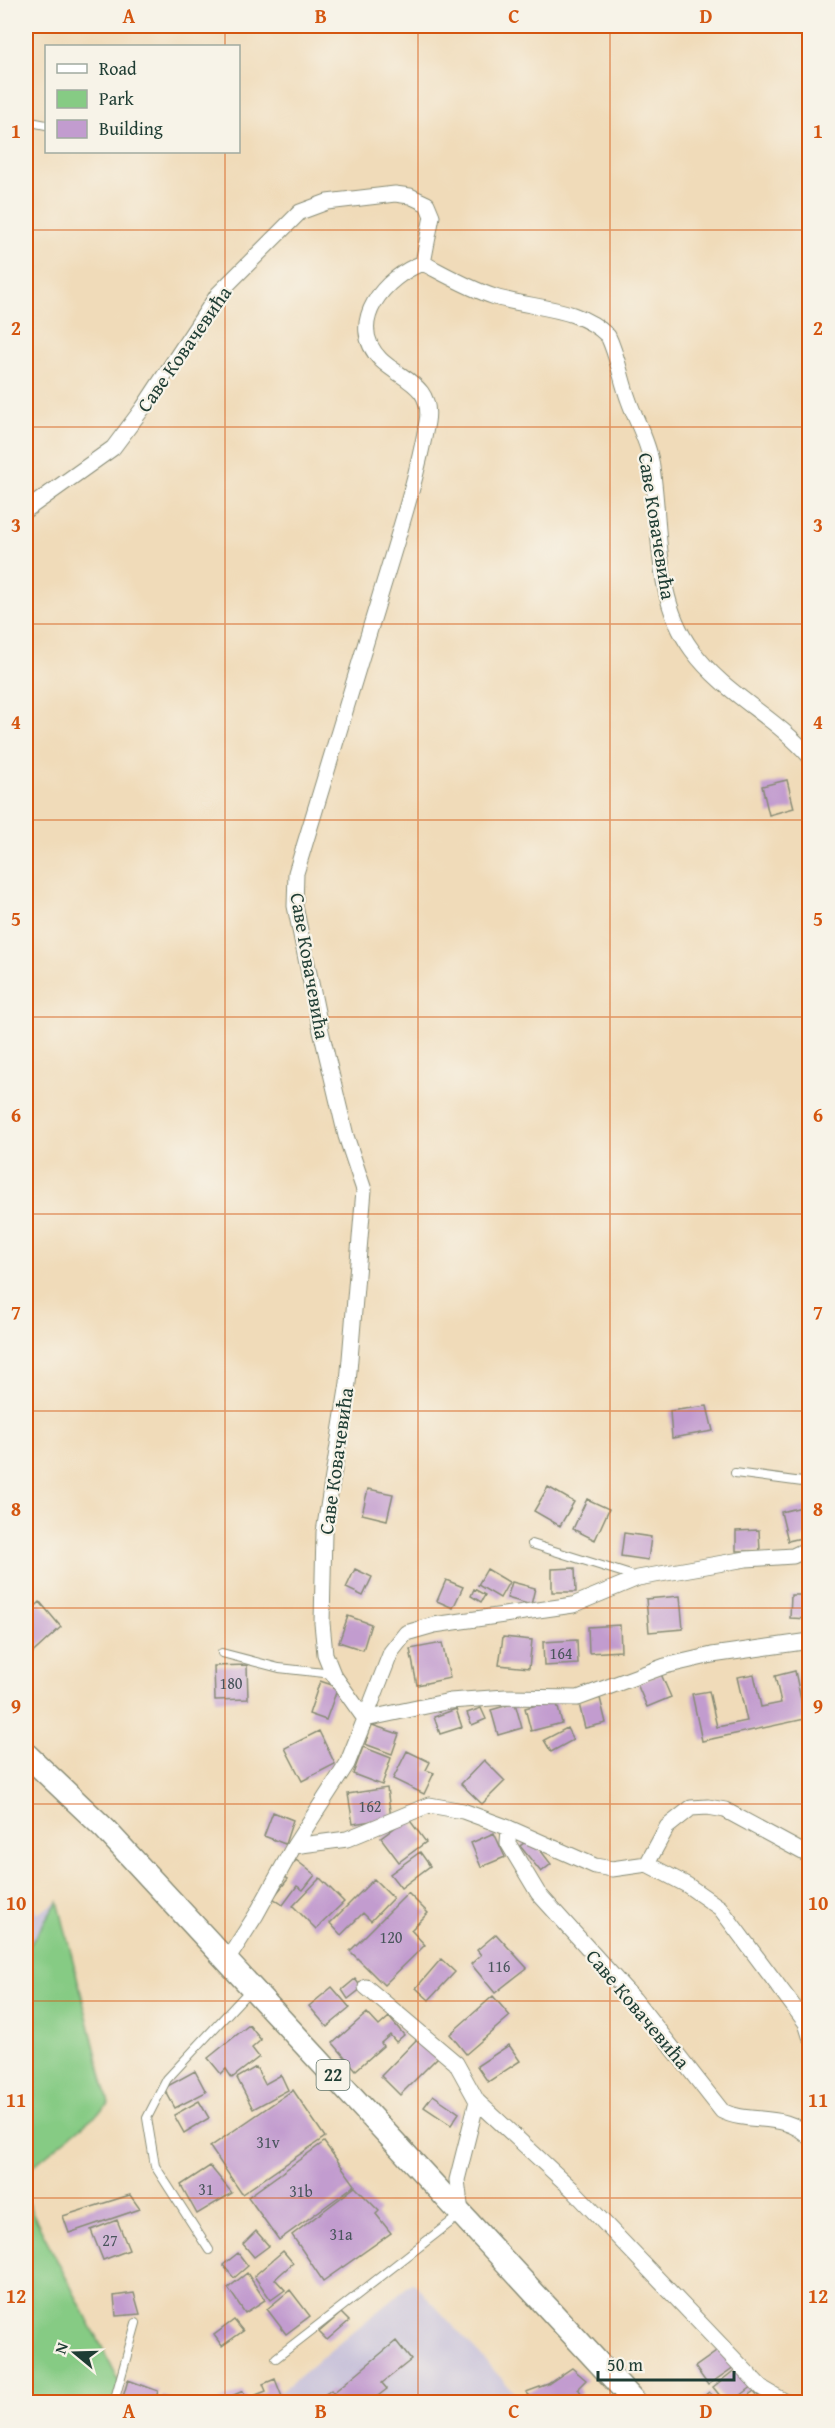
<svg xmlns="http://www.w3.org/2000/svg" width="835" height="2428" viewBox="0 0 835 2428" font-family="'Gentium Book Plus',serif">
  <rect width="100%" height="100%" fill="#f7f3e8"/>
  <filter id="ink" filterUnits="userSpaceOnUse"><feTurbulence type="fractalNoise" baseFrequency=".0167" numOctaves="2"/><feDisplacementMap in="SourceGraphic" scale="12" xChannelSelector="R" yChannelSelector="G"/><feConvolveMatrix kernelMatrix="1 2 1 2 8 2 1 2 1" color-interpolation-filters="sRGB"/></filter>
  <filter id="wash" filterUnits="userSpaceOnUse"><feTurbulence type="fractalNoise" baseFrequency=".008" numOctaves="4" result="noise"/><feDisplacementMap in="SourceGraphic" scale="24" xChannelSelector="R" yChannelSelector="G"/><feGaussianBlur stdDeviation="1.35" result="paint"/><feColorMatrix in="noise" values="0 0 0 0 0 0 0 0 0 0 0 0 0 0 0 0 0 1.4 0 .05"/><feComposite in="paint" operator="in"/></filter>
  <g filter="url(#wash)">
    <rect width="100%" height="100%" fill="#f0dbb9"/>
    <path fill="#c6c0d9" d="M26 1895 37 1914 58 1901 26 1951Z
      M413 2282 523 2402H268Z"/>
    <path fill="#86cb84" stroke="#52845c" stroke-width="1.5" d="M58 1901 109 2104 26 2172V1951Z
      M26 2200 120 2382 114 2402H26Z"/>
    <g id="blocks">
      <path fill="#c29ccf" d="M787 780 794 808 769 815 762 786Z
        M707 1406 713 1431 672 1438 670 1411Z
        M548 1487 574 1502 560 1526 534 1511Z
        M368 1489 393 1494 387 1520 362 1514Z
        M587 1499 609 1509 595 1540 573 1529Z
        M810 1505V1536L788 1541 781 1512Z
        M759 1530 760 1551H736V1531Z
        M624 1533 651 1537 648 1560 621 1556Z
        M575 1568 576 1592H552V1569Z
        M355 1569 372 1577 363 1596 346 1588Z
        M487 1569 509 1582 500 1598 478 1585Z
        M446 1580 463 1587 453 1608 437 1601Z
        M512 1582 535 1588 531 1605 507 1598Z
        M474 1589 485 1595 481 1602 471 1596Z
        M791 1595H810V1619L790 1618Z
        M680 1596 683 1629 649 1632 646 1599Z
        M40 1602 61 1627 26 1659V1615Z
        M348 1616 371 1624 363 1650 339 1642Z
        M620 1625 621 1651 589 1653 588 1627Z
        M503 1637 532 1640 529 1668 499 1665Z
        M577 1640 578 1664 544 1666 543 1642Z
        M442 1643 450 1678 417 1685 410 1649Z
        M247 1665 248 1699 215 1700 214 1666Z
        M795 1671 805 1719 702 1741 692 1694 709 1691 717 1727 747 1721 737 1677 754 1674 761 1707 781 1703 775 1676Z
        M661 1674 671 1697 647 1707 637 1684Z
        M320 1681 338 1687 326 1720 309 1714Z
        M600 1698 606 1723 585 1728 579 1704Z
        M556 1700 562 1723 531 1731 525 1708Z
        M515 1703 522 1728 498 1735 491 1710Z
        M481 1708 486 1719 472 1725 467 1713Z
        M456 1709 462 1727 440 1734 434 1717Z
        M372 1725 399 1734 392 1754 365 1744Z
        M567 1728 573 1740 551 1752 544 1740Z
        M319 1731 335 1764 302 1781 285 1748Z
        M363 1747 391 1758 382 1785 353 1774Z
        M407 1751 430 1762 426 1770 434 1773 424 1794 393 1779Z
        M484 1760 505 1781 482 1804 461 1784Z
        M387 1788 391 1818 353 1824 348 1794Z
        M273 1812 293 1820 285 1844 264 1836Z
        M408 1818 426 1842 399 1862 381 1838Z
        M494 1833 505 1857 481 1867 471 1843Z
        M531 1838 551 1864 541 1872 520 1846Z
        M420 1852 430 1866 401 1888 390 1874Z
        M296 1860 315 1875 303 1890 297 1886 283 1905 273 1898 288 1879 284 1876Z
        M320 1878 344 1902 316 1929 293 1906Z
        M374 1879 393 1898 371 1921 363 1913 341 1935 330 1923Z
        M408 1893 428 1913 411 1930 425 1945 384 1985 350 1951Z
        M496 1934 527 1968 495 1993 471 1964 481 1955 477 1950Z
        M441 1959 455 1972 429 2000 416 1988Z
        M355 1979 362 1988 348 1999 342 1990Z
        M332 1987 350 2008 327 2027 309 2006Z
        M493 1996 510 2016 466 2054 450 2034Z
        M367 2013 379 2026 389 2017 404 2035 396 2042 390 2035 381 2043 383 2046 356 2070 333 2043Z
        M249 2025 261 2040 252 2048 259 2057 232 2078 226 2069 221 2074 208 2058Z
        M420 2036 440 2055 400 2095 381 2076Z
        M509 2045 520 2061 488 2082 477 2066Z
        M256 2067 265 2084 281 2075 288 2090 253 2109 237 2078Z
        M195 2071 206 2092 175 2108 164 2088Z
        M293 2090 325 2137 242 2194 210 2147Z
        M433 2095 459 2113 451 2125 424 2107Z
        M199 2101 209 2118 184 2133 174 2115Z
        M324 2142 355 2185 279 2240 248 2197Z
        M210 2166 232 2193 197 2214 181 2185Z
        M355 2187 379 2211 376 2214 391 2233 323 2281 292 2235Z
        M130 2195 140 2209 69 2233 63 2216Z
        M117 2220 129 2250 103 2260 91 2230Z
        M256 2231 269 2246 254 2257 243 2244Z
        M283 2251 293 2263 275 2279 285 2290 271 2300 254 2276Z
        M238 2253 248 2266 234 2278 223 2265Z
        M247 2273 265 2300 245 2313 228 2288Z
        M290 2290 310 2316 286 2334 267 2309Z
        M134 2293 140 2314 116 2316 114 2296Z
        M341 2313 349 2321 327 2340 319 2332Z
        M234 2320 243 2331 222 2346 214 2335Z
        M396 2341 411 2360 382 2383 387 2389 370 2402H315L331 2390 333 2393Z
        M719 2350 734 2367 708 2385 695 2367Z
        M572 2368 586 2380 578 2388 581 2393 574 2402H536L526 2392 548 2384Z
        M736 2369 753 2386 732 2402H725L713 2387Z
        M275 2379 284 2402H259L256 2395 266 2391 263 2384Z
        M128 2380 158 2391 155 2402H131L132 2400 123 2397Z
        M243 2391 248 2402H218Z
        M754 2391 763 2402H739Z
        M709 2392 719 2402H697Z
        M162 2396 178 2402H160Z"/>
    </g>
  </g>
  <g filter="url(#ink)">
    <use href="#blocks" fill-opacity="0" stroke="#888c76" stroke-width="1.5"/>
    <g fill="none" stroke-linecap="round" stroke-linejoin="round">
      <g stroke="#888c76" stroke-width="10">
        <path id="service" d="M26 121 46 125
          M735 1473 810 1483
          M532 1544 637 1577
          M222 1653 279 1668 333 1674
          M209 2250 155 2166 147 2118 167 2079 250 1990
          M276 2358 460 2215
          M114 2402 136 2323"/>
      </g>
      <g stroke="#888c76" stroke-width="17">
        <path id="minor" d="M26 510 113 448 143 408 218 294 300 212 327 202 395 194 410 196 427 204 432 216 423 263
          M365 1719 333 1674 325 1654 322 1623 324 1532 348 1383 364 1190 346 1136 321 1031 295 906 296 873C323 784 350 695 377 606 395 545 416 484 427 422 433 385 402 380 381 360 344 323 386 276 423 263 446 275 470 289 495 297 534 309 578 306 608 336 618 357 621 380 629 401 636 421 648 441 651 461 662 524 652 596 692 650 724 694 775 716 810 757
          M365 1719 391 1652 406 1633 434 1625 573 1605 638 1578 746 1559 793 1556 810 1548
          M509 1828 508 1843 538 1893 634 1999 722 2111C750 2125 786 2111 810 2138
          M294 1846 347 1839 429 1805 463 1811 509 1828 595 1866 612 1869 647 1864 687 1885 720 1908 806 2023 810 2036
          M647 1864 667 1827 691 1808 708 1807 725 1810 810 1856
          M226 1962 256 1915 294 1846 347 1764 365 1719 450 1701 506 1697 578 1698 665 1666 712 1655 810 1641
          M366 1987 456 2063 477 2101 573 2190 762 2388 786 2402
          M461 2213 457 2180 477 2101"/>
      </g>
      <g stroke="#888c76" stroke-width="25">
        <path id="primary" d="M26 1754 105 1829 635 2402"/>
      </g>
      <use href="#service" stroke="#fff" stroke-width="8"/>
      <use href="#minor" stroke="#fff" stroke-width="15"/>
      <use href="#primary" stroke="#fff" stroke-width="22"/>
    </g>
  </g>
  <path fill="none" stroke="#d45610" stroke-width="1.5" stroke-opacity="0.55" d="M225 26V46M418 26V2402M610 26V2402M225 152V2402M26 230H810M26 427H810M26 624H810M26 820H810M26 1017H810M26 1214H810M26 1411H810M26 1608H810M26 1804H810M26 2001H810M26 2198H810"/>
  <g text-anchor="middle" stroke-width="4.5" stroke-linejoin="round" paint-order="stroke">
    <g font-size="16" fill="#48555b">
      <text x="561" y="1659">164</text>
      <text x="231" y="1689">180</text>
      <text x="370" y="1812">162</text>
      <text x="391" y="1943">120</text>
      <text x="499" y="1972">116</text>
      <text x="268" y="2148">31v</text>
      <text x="206" y="2195">31</text>
      <text x="301" y="2197">31b</text>
      <text x="341" y="2240">31a</text>
      <text x="110" y="2246">27</text>
    </g>
    <rect fill="#f7f3e8" stroke="#60746a" stroke-width="1.5" x="316.5" y="2060" width="33" height="30" rx="4.5"/>
    <g font-size="18" font-weight="bold" fill="#1f3d34">
      <text x="333" y="2081">22</text>
    </g>
    <g font-size="20" fill="#1f3d34" stroke="#f7f3e8">
      <text transform="translate(184 349) rotate(-55)" y="7">Саве Ковачевића</text>
      <text transform="translate(657 526) rotate(81)" y="7">Саве Ковачевића</text>
      <text transform="translate(310 966) rotate(80)" y="7">Саве Ковачевића</text>
      <text transform="translate(336 1461) rotate(-82)" y="7">Саве Ковачевића</text>
      <text transform="translate(638 2009) rotate(50)" y="7">Саве Ковачевића</text>
    </g>
  </g>
  <rect width="835" height="2428" fill="none" stroke="#f7f3e8" stroke-width="66"/>
  <rect x="45" y="45" width="195" height="108" fill="#f7f3e8" stroke="#a1aaa0" stroke-width="1.5"/>
  <rect x="57" y="64" width="30" height="9" fill="#ffffff" stroke="#a1aaa0" stroke-width="1.5"/>
  <text x="99" y="75" font-size="18" fill="#1f3d34">Road</text>
  <rect x="57" y="90" width="30" height="18" fill="#86cb84" stroke="#a1aaa0" stroke-width="1.5"/>
  <text x="99" y="105" font-size="18" fill="#1f3d34">Park</text>
  <rect x="57" y="120" width="30" height="18" fill="#c29ccf" stroke="#a1aaa0" stroke-width="1.5"/>
  <text x="99" y="135" font-size="18" fill="#1f3d34">Building</text>
  <g transform="translate(75 2353) rotate(289)" stroke="#f7f3e8" stroke-width="4.5" paint-order="stroke">
  <path d="M0-4.5L10 22L0 15L-10 22Z" fill="#1f3d34"/>
  <text y="-9" font-size="16" font-weight="bold" text-anchor="middle" fill="#1f3d34">N</text>
  </g>
  <path d="M598 2371v9h136v-9" fill="none" stroke="#1f3d34" stroke-width="3"/>
  <text x="607" y="2371" font-size="18" fill="#1f3d34" stroke="#f7f3e8" stroke-width="4.5" paint-order="stroke">50 m</text>
  <rect x="33" y="33" width="769" height="2362" fill="none" stroke="#d45610" stroke-width="2"/>
  <g font-size="20" text-anchor="middle" font-weight="bold" fill="#d45610">
    <text x="129" y="23">A</text>
    <text x="321" y="23">B</text>
    <text x="514" y="23">C</text>
    <text x="706" y="23">D</text>
    <text x="16" y="138">1</text>
    <text x="818" y="138">1</text>
    <text x="16" y="335">2</text>
    <text x="818" y="335">2</text>
    <text x="16" y="532">3</text>
    <text x="818" y="532">3</text>
    <text x="16" y="729">4</text>
    <text x="818" y="729">4</text>
    <text x="16" y="926">5</text>
    <text x="818" y="926">5</text>
    <text x="16" y="1122">6</text>
    <text x="818" y="1122">6</text>
    <text x="16" y="1319">7</text>
    <text x="818" y="1319">7</text>
    <text x="16" y="1516">8</text>
    <text x="818" y="1516">8</text>
    <text x="16" y="1713">9</text>
    <text x="818" y="1713">9</text>
    <text x="16" y="1910">10</text>
    <text x="818" y="1910">10</text>
    <text x="16" y="2107">11</text>
    <text x="818" y="2107">11</text>
    <text x="16" y="2303">12</text>
    <text x="818" y="2303">12</text>
    <text x="129" y="2418">A</text>
    <text x="321" y="2418">B</text>
    <text x="514" y="2418">C</text>
    <text x="706" y="2418">D</text>
  </g>
</svg>
